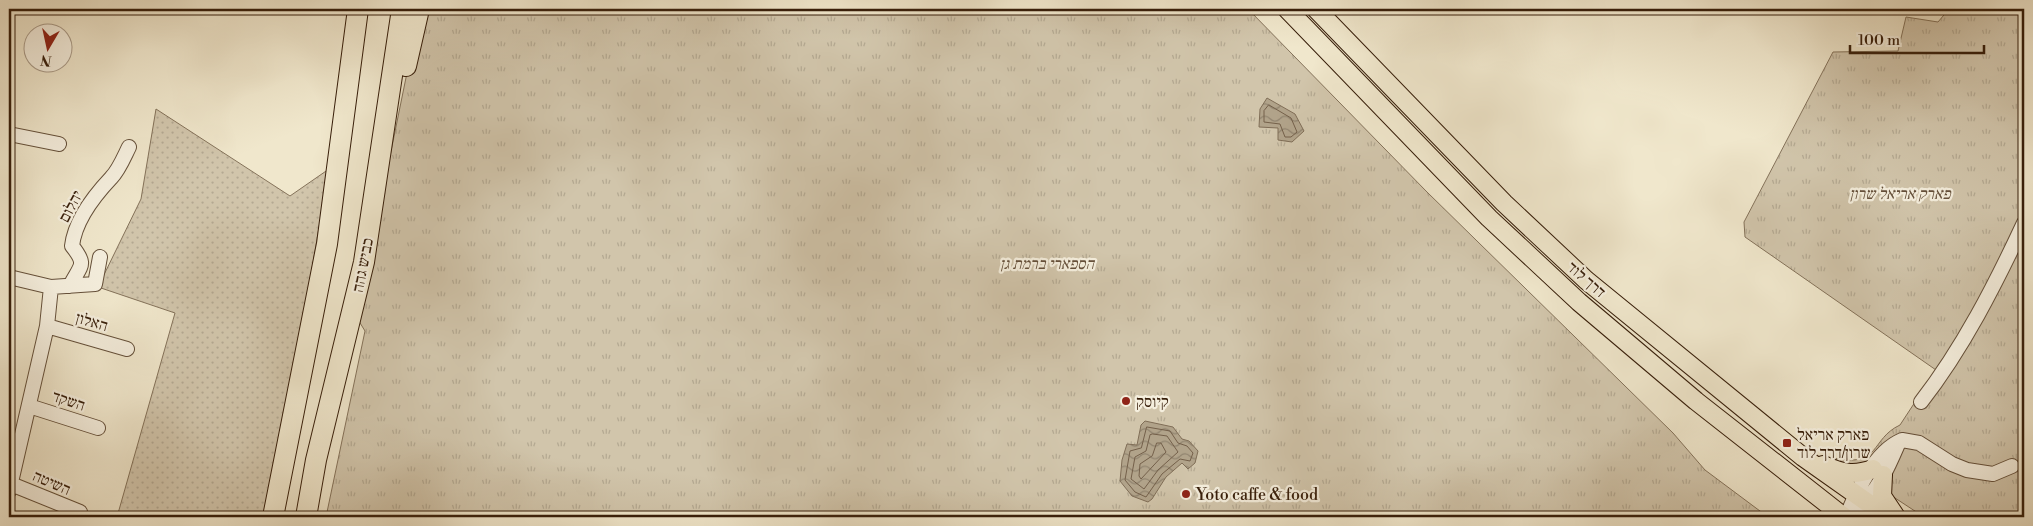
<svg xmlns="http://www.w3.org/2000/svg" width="2033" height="526" viewBox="0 0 2033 526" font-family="'Libre Bodoni','Frank Ruhl Libre',serif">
  <defs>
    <pattern id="grass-dots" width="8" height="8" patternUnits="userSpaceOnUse" patternTransform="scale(1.25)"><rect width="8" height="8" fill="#d1c5ab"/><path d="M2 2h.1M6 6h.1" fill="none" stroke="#b4a992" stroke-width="1.8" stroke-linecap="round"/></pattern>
    <pattern id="park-tufts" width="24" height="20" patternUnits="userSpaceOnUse" patternTransform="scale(1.25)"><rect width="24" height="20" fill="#d1c5ab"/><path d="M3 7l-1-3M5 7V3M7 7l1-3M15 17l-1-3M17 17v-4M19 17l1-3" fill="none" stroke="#b4a992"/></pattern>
    <pattern id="water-waves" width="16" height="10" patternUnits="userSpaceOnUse" patternTransform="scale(1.25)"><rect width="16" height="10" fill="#b1a38a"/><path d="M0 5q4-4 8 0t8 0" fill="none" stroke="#91846f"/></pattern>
  </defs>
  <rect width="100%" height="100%" fill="#f0e7cc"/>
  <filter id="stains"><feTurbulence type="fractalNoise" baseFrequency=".004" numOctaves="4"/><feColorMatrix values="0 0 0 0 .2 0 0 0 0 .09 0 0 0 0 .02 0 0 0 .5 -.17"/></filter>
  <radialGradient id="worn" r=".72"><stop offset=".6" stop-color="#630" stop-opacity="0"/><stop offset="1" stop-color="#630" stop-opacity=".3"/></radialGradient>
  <path fill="url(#grass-dots)" stroke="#84725a" d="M156 109 290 196 329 169 286 421 265 517H117L175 313 98 287 141 199Z"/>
  <path fill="url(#park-tufts)" stroke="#84725a" d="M420 9H1248L1427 192 1673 433 1705 470 1768 517H326L365 331 357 318Z
    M1949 9H2024V517H1924L1834 458C1881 468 1870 439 1900 425L1936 370 1745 237 1744 222 1833 52 1898 51 1906 17 1938 22Z"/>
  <path fill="url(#water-waves)" stroke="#806e57" d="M1267 98 1295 114 1304 131 1292 142 1278 140V128L1259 127 1260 109Z
    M1145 421 1173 427 1182 439 1189 441 1198 451 1195 463 1188 469 1182 463 1166 477 1152 499 1148 502 1132 496 1120 481 1122 460 1127 444 1137 445 1141 425Z"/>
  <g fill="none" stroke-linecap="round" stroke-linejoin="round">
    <path stroke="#74604a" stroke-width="1" d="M1269 105 1291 118 1297 132 1291 137H1285L1280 124 1264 122V111Z
      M1147 427 1170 431 1178 443 1187 446 1193 453 1190 461 1180 459 1162 474 1146 497 1135 492 1125 480 1130 451 1141 448Z
      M1153 434 1167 436 1178 452 1158 470 1144 489 1131 479 1135 457 1146 451 1150 435Z
      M1157 443H1161L1166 452 1141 479 1139 476 1140 464 1152 456Z"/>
    <g stroke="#65503a" stroke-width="16">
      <path id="minor" d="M9 134 59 144
        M9 277 51 287 95 284 100 257
        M70 286C80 265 88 266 72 246 75 220 94 196 111 178 119 170 124 157 129 147
        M47 326 127 349
        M1921 402C1963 348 1995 285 2024 223
        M29 406 98 428
        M11 484 80 512
        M9 491 47 326 51 287
        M1858 508C1877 493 1889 465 1898 444
        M1846 517C1857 491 1874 452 1902 440L1919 443 1952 464 1967 470 1993 474 2012 466"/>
    </g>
    <g stroke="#371e0a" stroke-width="20">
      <path id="major" d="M1287 9 1489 218 1579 302 1696 401 1844 517
        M1316 9 1504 203 1586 280 1803 457 1888 517
        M1823 465C1842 473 1853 476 1873 469
        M1883 475 1882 496 1896 517"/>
    </g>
    <g stroke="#371e0a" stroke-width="22">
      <path id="highway" d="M406 66 419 9
        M273 517 327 244 358 9
        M306 517 316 460 364 262 402 9"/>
    </g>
    <use href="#minor" stroke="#f5efde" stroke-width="14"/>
    <use href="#major" stroke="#f0e7cc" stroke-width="18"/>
    <use href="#highway" stroke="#f0e7cc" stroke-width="20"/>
  </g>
  <g fill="#8f2418" stroke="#f5efde" stroke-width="2">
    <circle cx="1126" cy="401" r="5"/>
    <rect x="1782" y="438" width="10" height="10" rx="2.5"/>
    <circle cx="1186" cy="494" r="5"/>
  </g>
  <g text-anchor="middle" stroke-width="4.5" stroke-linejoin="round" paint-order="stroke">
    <g font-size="16" font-style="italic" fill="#65503a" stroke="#f5efde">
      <text x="1900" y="199">פארק אריאל שרון</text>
      <text x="1047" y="269">הספארי ברמת גן</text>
    </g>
    <g font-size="16" fill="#371e0a" stroke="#f5efde">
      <text transform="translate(70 206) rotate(-62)" y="6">יהלום</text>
      <text transform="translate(362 265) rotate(-79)" y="6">כביש גהה</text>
      <text transform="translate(1587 279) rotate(41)" y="6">דרך לוד</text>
      <text transform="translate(92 321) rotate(16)" y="6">האלון</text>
      <text transform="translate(69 400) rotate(18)" y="6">השקד</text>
      <text transform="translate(52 482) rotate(23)" y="6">השיטה</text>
    </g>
    <g font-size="16" fill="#371e0a" stroke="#f5efde" text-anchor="start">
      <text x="1136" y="407">קיוסק</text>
      <text x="1797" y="440">פארק אריאל<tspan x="1797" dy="18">שרון/דרך לוד</tspan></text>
      <text x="1196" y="500">Yoto caffe &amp; food</text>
    </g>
  </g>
  <rect width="2033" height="526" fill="none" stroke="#f0e7cc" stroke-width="30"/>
  <rect x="10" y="10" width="2013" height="506" fill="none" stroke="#371e0a" stroke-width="2.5"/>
  <rect x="15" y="15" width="2003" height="496" fill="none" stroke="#371e0a"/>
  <g transform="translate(48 48) rotate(189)"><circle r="24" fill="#f5efde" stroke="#a99b89"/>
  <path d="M0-4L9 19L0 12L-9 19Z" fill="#8f2418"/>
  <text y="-8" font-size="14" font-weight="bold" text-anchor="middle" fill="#371e0a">N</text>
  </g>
  <path d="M1850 45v8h134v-8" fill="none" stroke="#371e0a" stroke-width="2.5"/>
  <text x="1858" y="45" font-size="15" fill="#371e0a" stroke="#f5efde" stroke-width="4" paint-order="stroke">100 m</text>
  <rect width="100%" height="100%" filter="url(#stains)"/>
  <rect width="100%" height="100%" fill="url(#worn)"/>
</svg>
